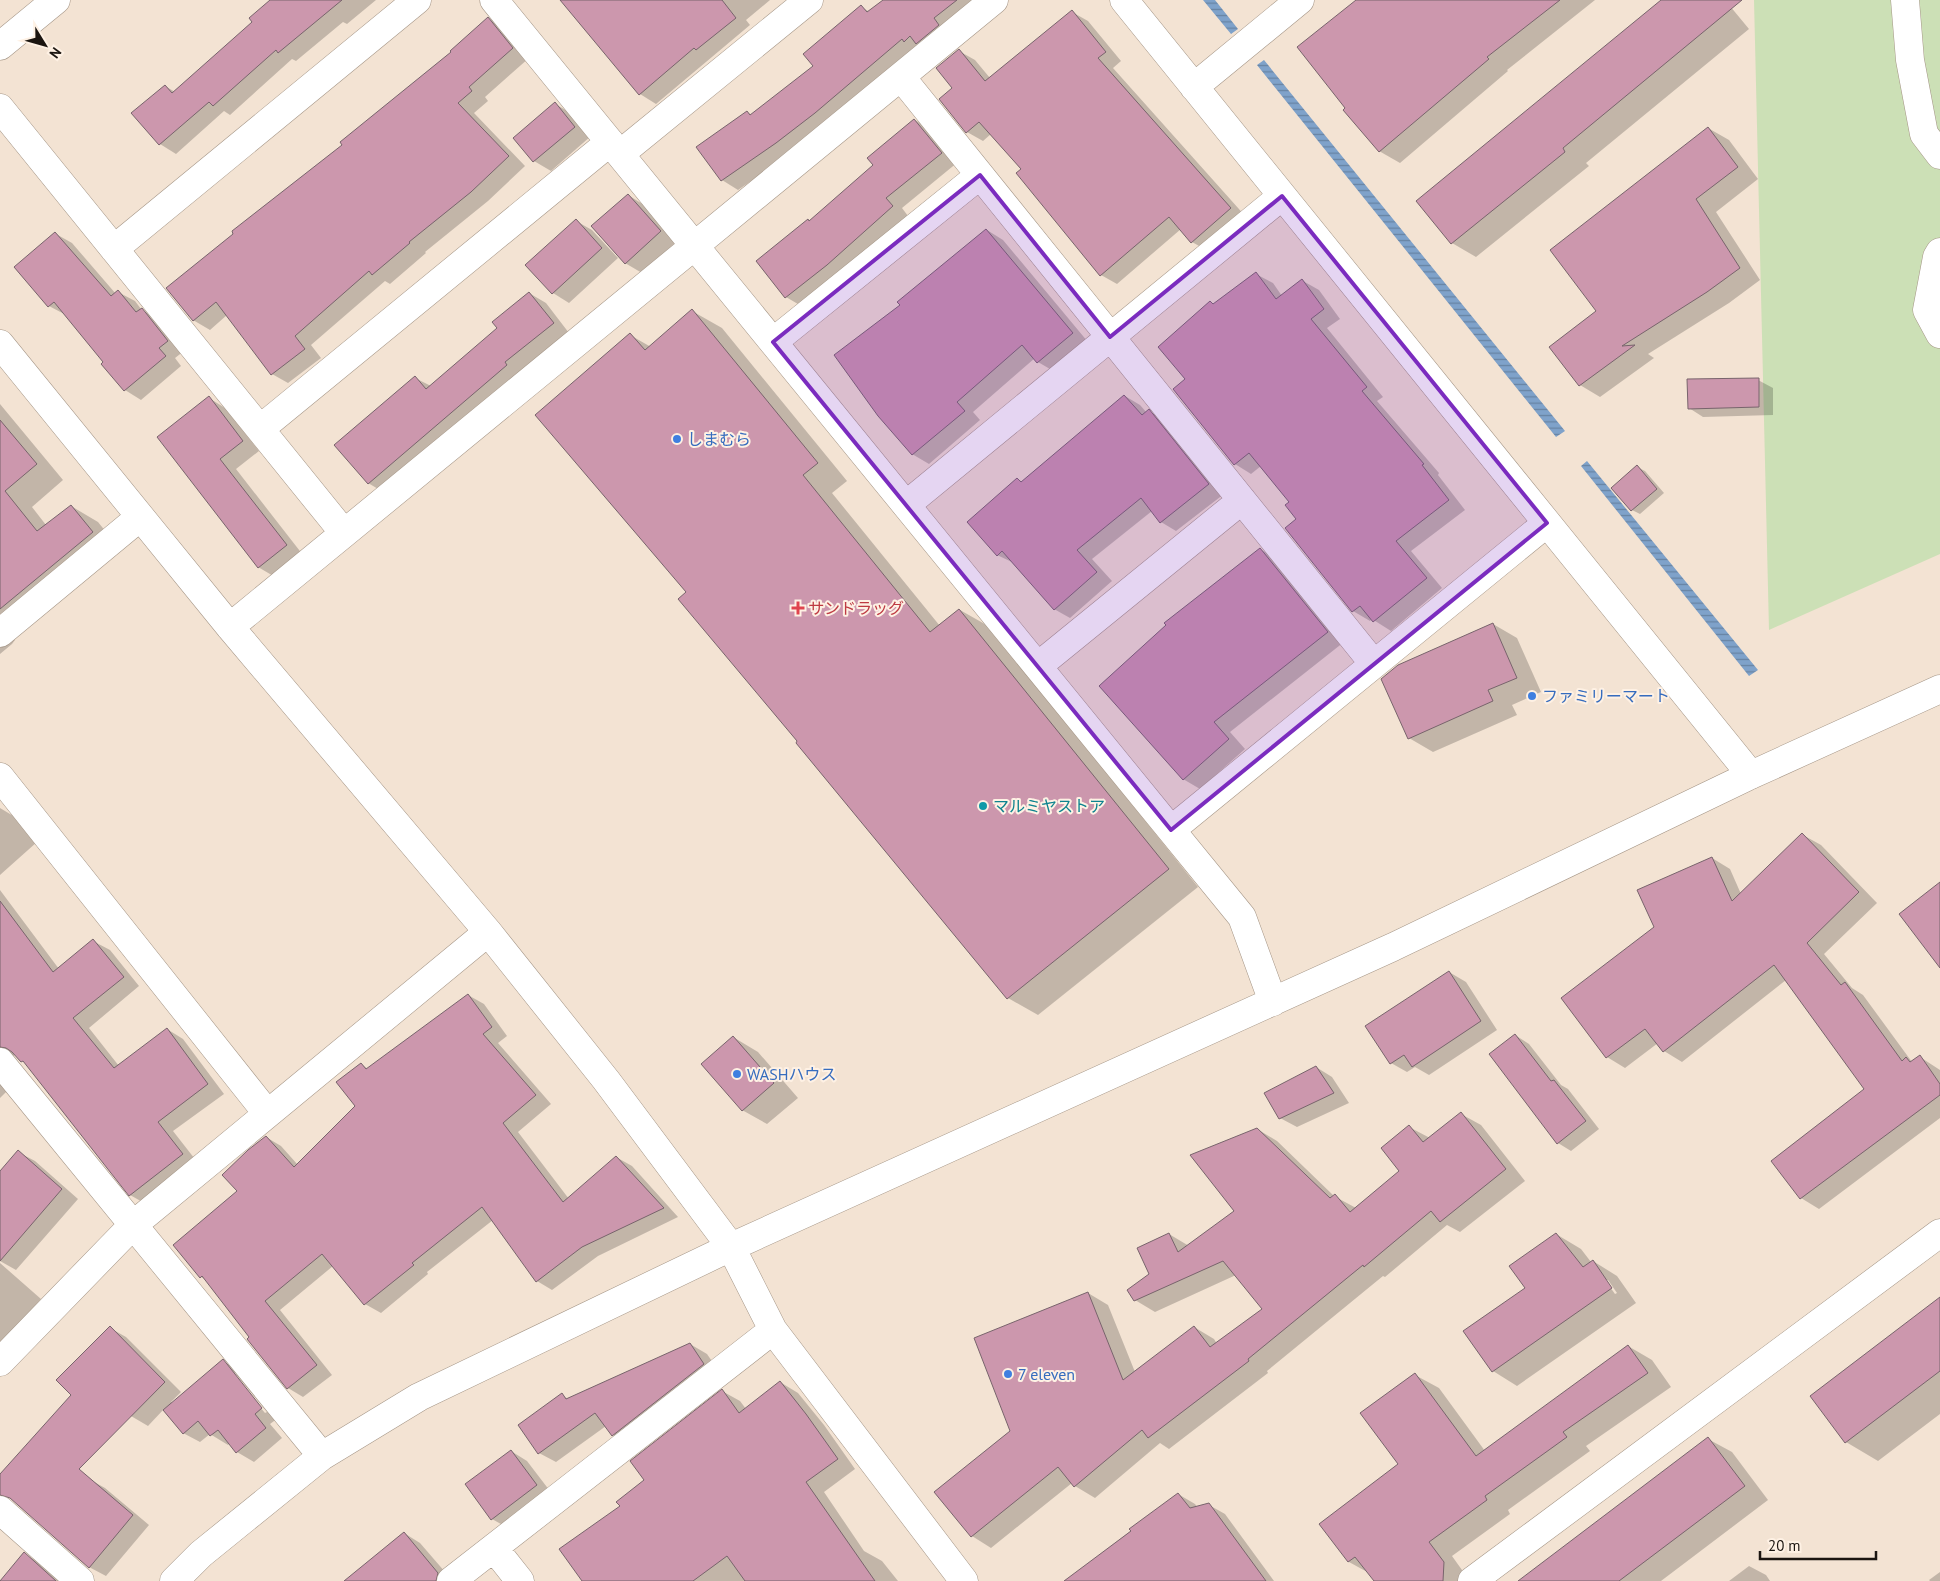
<svg xmlns="http://www.w3.org/2000/svg" width="1940" height="1581" viewBox="0 0 1940 1581" font-family="'PT Sans','Noto Sans JP',sans-serif">
  <defs>
    <pattern id="water-rules" width="6" height="5" patternUnits="userSpaceOnUse" patternTransform="scale(1.25)"><rect width="6" height="5" fill="#7fa2ca"/><path d="M0 2.5h6" fill="none" stroke="#6783a3"/></pattern>
  </defs>
  <rect width="100%" height="100%" fill="#f3e3d3"/>
  <path fill="#cce0b6" d="M1754 0H1940V554L1769 630Z"/>
  <path fill="url(#water-rules)" d="M1203 0H1215L1238 29 1231 34Z
    M1264 60 1565 431 1556 437 1257 65Z
    M1587 461 1758 670 1749 676 1581 466Z"/>
  <path fill="#0003" fill-rule="evenodd" d="M273 0H376L347 24 343 22 296 61 292 59 230 115 224 111 176 154 160 144 165 86 175 92 254 22Z
    M566 0H770L746 20 750 25 656 104 640 94 563 2Z
    M885 0H985L793 152 738 190 722 180 747 112 752 115 815 66 861 7 870 12Z
    M1357 0H1595L1507 70 1508 71 1400 163 1379 151Z
    M1663 0H1725L1749 29 1586 163 1589 166 1476 257 1452 243Z
    M1072 12 1088 21 1121 61 1113 68 1247 218 1208 251 1192 242 1181 229 1117 284 1101 275 1018 174 1023 169 991 134 983 141 967 132 954 88 959 51 975 60 990 78Z
    M488 18 504 28 529 58 485 97 488 101 474 113 525 166 488 201 425 252 426 253 390 284 385 281 311 345 321 358 288 383 272 374 227 315 210 330 193 320 344 146 453 52Z
    M555 104 571 113 591 136 551 171 534 161Z
    M915 120 931 130 958 162 902 208 908 216 803 307 786 297 757 261 810 222 875 165Z
    M1708 128 1729 140 1758 179 1716 212 1760 280 1729 303 1648 354 1654 358 1600 397 1580 385 1598 311Z
    M628 195 644 205 677 241 642 273 625 263Z
    M576 221 592 230 618 258 569 303 553 293Z
    M987 230 1003 240 1088 342 1055 372 1038 362 1035 358 973 412 980 420 929 464 912 454Z
    M56 234 72 243 116 294 118 292 135 301 141 309 158 319 184 351 175 358 181 366 141 400 125 390 105 362 66 315 49 306Z
    M1256 274 1273 283 1282 296 1303 281 1319 290 1340 319 1327 328 1383 397 1377 401 1439 473 1438 475 1465 510 1411 551 1442 588 1391 631 1372 619 1370 621 1353 611 1286 528 1298 519 1291 502 1261 466 1251 474 1235 464 1187 379 1214 305Z
    M529 293 546 303 569 333 385 493 368 483 415 378 431 386 499 328Z
    M692 311 722 328 847 481 832 493 940 626 960 610 990 627 1198 887 1038 1015 1008 998 799 742 688 592 630 335 651 347Z
    M1758 380 1773 388V415L1703 417 1689 408Z
    M1125 396 1140 405 1147 413 1149 411 1165 420 1224 494 1176 531 1161 522 1152 511 1092 559 1112 581 1070 618 1054 609 1014 563 997 555 1017 479 1023 482Z
    M209 398 225 408 259 451 236 469 303 555 275 577 258 567 159 437Z
    M0 404 63 480 32 507 46 525 71 506 98 522 119 548 12 637 15 640 12 644 0 654Z
    M1637 467 1645 471 1664 493 1640 514 1632 510Z
    M1260 549 1277 559 1344 642 1230 732 1245 749 1200 789 1183 779Z
    M1493 624 1517 638 1541 692 1512 705 1517 715 1433 752 1409 738Z
    M0 808 15 817 37 842 0 875Z
    M1803 835 1821 845 1877 903 1824 954 1852 988 1863 995 1912 1062 1920 1057 1940 1070V1118L1819 1209 1801 1198 1866 1090 1786 980 1682 1062 1664 1051 1658 1043 1625 1068 1607 1057 1656 927 1712 858 1730 869 1741 894Z
    M0 890 59 969 93 941 110 950 139 986 89 1028 119 1066 167 1029 183 1039 224 1094 173 1131 198 1163 146 1204 130 1195 28 1065 15 1055 6 1059 9 1089 0 1098Z
    M1449 972 1466 982 1497 1030 1429 1075 1415 1067 1407 1072 1391 1063Z
    M468 995 484 1004 507 1036 498 1043 551 1104 518 1132 569 1199 616 1157 632 1166 678 1217 598 1256 552 1290 537 1281 493 1220 427 1272 428 1274 381 1313 365 1304 333 1266 280 1310 332 1375 303 1397 288 1388 208 1281 201 1277 266 1137 281 1146 298 1165 357 1106 361 1064 368 1069Z
    M1515 1035 1529 1044 1561 1085 1568 1089 1599 1129 1571 1151 1558 1143Z
    M733 1037 758 1052 798 1098 767 1124 742 1110Z
    M1316 1067 1332 1077 1349 1103 1297 1127 1280 1118Z
    M1461 1114 1481 1125 1525 1181 1460 1232 1447 1225 1385 1277 1383 1276 1267 1371 1268 1373 1169 1449 1160 1443 1095 1498 1075 1486 1072 1483 991 1548 972 1536 1012 1431 1088 1293 1108 1305 1135 1372 1194 1327 1214 1339 1217 1344 1263 1309 1236 1275 1155 1312 1135 1300 1150 1274 1169 1234 1189 1246 1235 1211 1257 1129 1277 1141 1334 1196 1356 1208 1401 1171 1409 1127 1430 1138Z
    M18 1152 35 1161 78 1199 16 1270 0 1261V1173Z
    M1556 1234 1581 1249 1591 1262 1593 1261 1617 1276 1636 1303 1517 1386 1493 1371 1526 1288ZM1605 1280H1608L1617 1293 1615 1294Z
    M0 1263 41 1299 0 1346Z
    M1940 1299V1414L1878 1461 1846 1442 1812 1397Z
    M110 1328 126 1337 181 1392 171 1402 173 1403 223 1361 239 1370 278 1418 270 1424 282 1438 254 1462 237 1452 230 1443 228 1445 210 1434 200 1442 183 1433 164 1409 148 1426 131 1416 121 1407ZM232 1373H235L267 1412 265 1413Z
    M690 1344 707 1354 720 1373 629 1444 613 1435 606 1426 556 1462 539 1453 562 1395 568 1399Z
    M1628 1346 1652 1360 1671 1387 1586 1446 1590 1451 1508 1510 1510 1514 1452 1556 1467 1577V1581H1376L1369 1573 1349 1562 1321 1525 1399 1464 1415 1375 1439 1388 1485 1451Z
    M780 1382 798 1393 824 1425 855 1469 824 1492 864 1551 882 1561 898 1581H584L622 1506 722 1391 740 1401 746 1409Z
    M1708 1439 1732 1452 1768 1500 1661 1581H1520Z
    M511 1451 527 1461 553 1495 508 1528 492 1519Z
    M89 1479 105 1488 149 1525 106 1576 89 1567Z
    M1178 1494 1195 1504 1198 1508 1209 1505 1225 1514 1274 1581H1066Z
    M404 1533 420 1543 452 1580 346 1581Z
    M24 1554 39 1562 61 1581H1Z
    M1749 1566 1766 1575 1770 1581H1729Z
    M1940 1572V1581H1930L1929 1580Z"/>
  <path fill="#cc97ad" stroke="#78646c" d="M270 0H342L278 53 276 50 213 106 209 102 159 145 131 113 165 85 172 93 252 22 249 18Z
    M560 0H722L736 18 696 50 694 48 639 95Z
    M883 0H957L934 18 939 25 916 44 910 36 904 42 902 39 815 113 776 143 721 181 696 147 747 111 750 115 813 66 803 54 861 5 867 12Z
    M1356 0H1560L1487 57 1489 59 1379 152 1343 110 1345 108 1297 47Z
    M1661 0H1742L1563 148 1565 152 1451 244 1416 201Z
    M1072 10 1106 52 1098 58 1231 208 1191 243 1169 217 1100 276 1016 173 1021 169 979 122 966 133 939 99 952 88 936 68 959 49 985 81Z
    M488 17 513 48 469 87 472 91 458 103 509 156 471 192 409 242 410 243 372 275 369 271 295 336 305 349 271 375 216 302 193 321 166 288 233 234 232 231 342 145 340 142 451 52 450 51Z
    M555 102 575 127 533 162 513 138Z
    M914 119 942 153 886 198 893 206 827 265 785 298 756 261 808 219 809 221 873 165 867 158Z
    M1708 127 1738 167 1696 199 1740 268 1707 292 1622 346 1635 345 1579 386 1549 347 1596 311 1550 250Z
    M628 194 661 231 625 264 591 226Z
    M576 219 602 248 552 294 525 265Z
    M986 229 1073 333 1037 363 1022 345 957 402 965 411 912 455 878 416 834 355 900 305 897 302Z
    M55 232 111 296 118 290 136 312 142 308 168 341 159 348 166 356 124 391 101 364 103 362 54 302 48 307 14 267Z
    M1256 272 1276 299 1302 279 1324 309 1311 319 1367 387 1362 391 1424 464 1422 465 1449 500 1396 541 1427 578 1373 622 1360 606 1352 612 1285 528 1296 519 1285 505 1289 502 1249 453 1234 465 1173 389 1185 379 1158 347 1210 301 1213 304Z
    M529 292 554 323 505 362 507 365 368 484 334 445 415 376 426 389 497 328 492 322Z
    M692 309 818 463 803 475 930 632 959 609 1169 869 1007 999 796 743 797 741 678 599 686 592 535 415 630 333 645 350Z
    M1759 378V407L1688 409 1687 379Z
    M1124 395 1142 415 1149 409 1209 484 1160 523 1141 498 1077 550 1097 572 1054 610 1002 551 997 556 967 522 1017 478 1021 482Z
    M209 396 243 441 220 459 287 545 258 568 157 437Z
    M0 420 37 464 5 491 37 531 71 505 93 532 0 609Z
    M1637 465 1657 489 1631 511 1611 488Z
    M1260 548 1328 632 1214 722 1229 739 1183 780 1099 686 1166 625 1164 623Z
    M1493 623 1517 678 1488 690 1493 701 1408 739 1381 679 1398 665Z
    M1802 833 1859 892 1807 943 1841 985 1845 982 1902 1061 1906 1057 1910 1062 1920 1055 1940 1084V1095L1800 1199 1771 1161 1864 1089 1774 965 1663 1052 1645 1029 1606 1058 1561 998 1654 927 1637 890 1712 857 1732 901Z
    M1940 882V968L1899 914Z
    M0 901 53 972 93 939 124 977 73 1018 114 1068 167 1028 208 1084 158 1122 183 1154 129 1196 23 1061 21 1062 12 1052 6 1048 0 1047Z
    M1449 971 1481 1021 1412 1067 1404 1055 1390 1064 1365 1026Z
    M468 994 492 1027 483 1034 536 1095 503 1123 563 1202 616 1156 664 1208 582 1247 536 1282 482 1207 412 1263 414 1265 364 1305 322 1254 265 1301 317 1365 287 1389 247 1339 249 1337 202 1276 200 1278 173 1245 237 1191 222 1175 248 1150 266 1136 294 1167 355 1106 336 1082 361 1063 366 1069Z
    M1515 1034 1551 1081 1554 1080 1586 1121 1557 1144 1489 1054Z
    M733 1036 774 1083 742 1111 701 1064Z
    M1316 1066 1334 1093 1279 1119 1264 1093Z
    M1461 1112 1506 1169 1440 1222 1431 1211 1364 1267 1363 1265 1248 1359 1249 1361 1148 1438 1142 1430 1074 1487 1058 1467 971 1537 934 1492 1010 1431 974 1338 1088 1292 1123 1380 1194 1326 1210 1347 1262 1309 1223 1261 1134 1301 1127 1290 1149 1274 1137 1248 1169 1233 1178 1252 1234 1211 1190 1155 1257 1128 1330 1198 1335 1194 1350 1212 1399 1171 1381 1148 1409 1125 1423 1142Z
    M18 1150 62 1189 0 1261V1171Z
    M1556 1233 1583 1267 1593 1260 1612 1288 1492 1372 1463 1331 1525 1288 1509 1266Z
    M1940 1297V1371L1845 1443 1810 1396Z
    M110 1326 165 1382 79 1469 133 1515 89 1568 10 1498 0 1495V1474L71 1395 56 1380Z
    M690 1343 704 1364 612 1436 595 1413 538 1454 518 1425 562 1393 566 1399Z
    M1628 1345 1648 1373 1563 1432 1567 1437 1485 1496 1487 1500 1429 1542 1444 1562 1443 1581H1374L1355 1557 1348 1562 1319 1524 1398 1464 1360 1413 1415 1373 1476 1456Z
    M223 1359 262 1408 255 1414 266 1428 236 1453 218 1430 210 1436 198 1421 183 1434 163 1410Z
    M780 1381 806 1414 838 1459 806 1482 875 1581H745L727 1556 693 1581H582L559 1549 620 1506 616 1502 644 1480 630 1461 722 1389 739 1413Z
    M1708 1437 1745 1486 1619 1581H1518Z
    M511 1450 537 1485 491 1520 465 1484Z
    M1178 1493 1190 1508 1209 1503 1266 1581H1064L1131 1531 1129 1529Z
    M404 1532 438 1573 436 1581H344Z
    M24 1552 56 1581H0Z"/>
  <g fill="none" stroke-linecap="round" stroke-linejoin="round">
    <g stroke="#a59687" stroke-width="29">
      <path id="minor" d="M494 0 1242 917 1273 1002
        M1124 0 1751 775
        M1905 0 1910 60 1924 134 1940 155
        M0 46 56 0
        M901 77 1374 664
        M1194 87 1300 0
        M0 108 344 533
        M620 154 809 0
        M114 249 417 0
        M1940 252 1937 257 1927 310 1940 334
        M773 342 980 175
        M0 344 230 627 488 932 606 1080 731 1247 773 1330 964 1581
        M260 429 610 142
        M906 505 1282 196
        M230 627 994 0
        M0 633 140 517
        M1038 666 1242 500
        M0 777 267 1113
        M1171 830 1547 523
        M0 1062 322 1456
        M0 1362 133 1225 488 932
        M0 1510 80 1581
        M494 1548 520 1581
        M174 1581 201 1554 322 1456 419 1397 731 1247 1393 947 1751 775 1940 689
        M451 1581 773 1330
        M1472 1581 1940 1233"/>
    </g>
    <use href="#minor" stroke="#fff" stroke-width="28"/>
  </g>
  <path fill="#7b2cbf" fill-opacity="0.2" stroke="#7b2cbf" stroke-width="4" stroke-linejoin="round" d="M980 175 1110 337 1282 196 1547 523 1171 830 773 342Z"/>
  <g fill="#3f7fe0" stroke="#fef1e4" stroke-width="2">
    <circle cx="677" cy="439" r="5"/>
    <circle cx="1532" cy="696" r="5"/>
    <circle cx="737" cy="1074" r="5"/>
    <circle cx="1008" cy="1374" r="5"/>
  </g>
  <path fill="#e0444e" stroke="#fef1e4" stroke-width="2" d="M795.5 600.5h5v5h5v5h-5v5h-5v-5h-5v-5h5z"/>
  <circle fill="#0f9aa8" stroke="#fef1e4" stroke-width="2" cx="983" cy="806" r="5"/>
  <g text-anchor="middle" stroke-width="4" stroke-linejoin="round" paint-order="stroke">
    <g font-size="16" fill="#366cbe" stroke="#fef1e4" text-anchor="start">
      <text x="687" y="445">しまむら</text>
      <text x="1542" y="702">ファミリーマート</text>
      <text x="747" y="1080">WASHハウス</text>
      <text x="1018" y="1380">7 eleven</text>
    </g>
    <g font-size="16" fill="#be3a42" stroke="#fef1e4" text-anchor="start">
      <text x="808" y="614">サンドラッグ</text>
    </g>
    <g font-size="16" fill="#0d838f" stroke="#fef1e4" text-anchor="start">
      <text x="993" y="812">マルミヤストア</text>
    </g>
  </g>
  <g transform="translate(45 45) rotate(127)" stroke="#fef1e4" stroke-width="4" paint-order="stroke">
  <path d="M0-4L9 19L0 12L-9 19Z" fill="#1b1510"/>
  <text y="-8" font-size="14" font-weight="bold" text-anchor="middle" fill="#1b1510">N</text>
  </g>
  <path d="M1760 1551v8h116v-8" fill="none" stroke="#1b1510" stroke-width="2.5"/>
  <text x="1768" y="1551" font-size="15" fill="#1b1510" stroke="#fef1e4" stroke-width="4" paint-order="stroke">20 m</text>
</svg>
